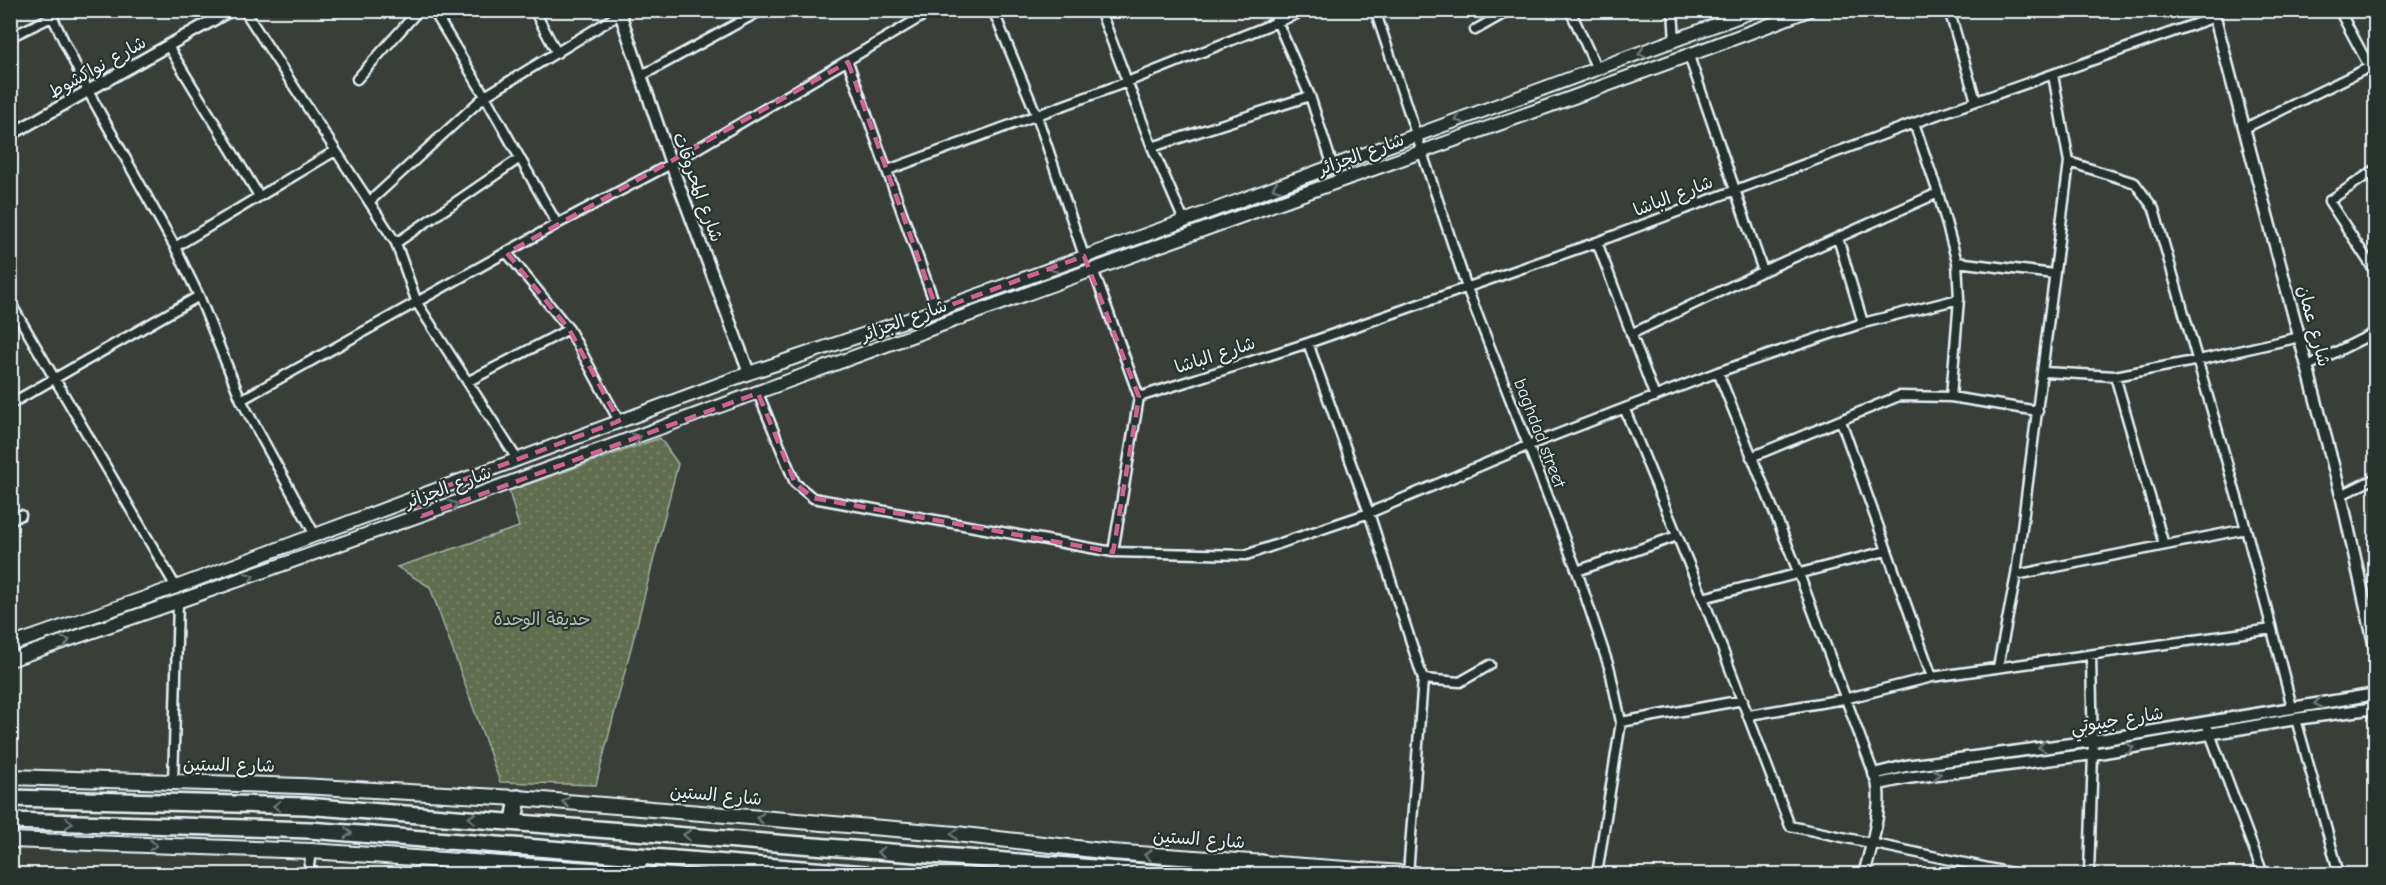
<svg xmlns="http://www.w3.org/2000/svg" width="2386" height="885" viewBox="0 0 2386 885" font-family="'Comic Neue','Playpen Sans Arabic',sans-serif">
  <defs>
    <pattern id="grass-dots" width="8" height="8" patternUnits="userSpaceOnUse" patternTransform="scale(1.5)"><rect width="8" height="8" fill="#606e4f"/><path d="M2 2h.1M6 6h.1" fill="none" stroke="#778369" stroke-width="1.8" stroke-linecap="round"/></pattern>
  </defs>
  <rect width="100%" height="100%" fill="#393f38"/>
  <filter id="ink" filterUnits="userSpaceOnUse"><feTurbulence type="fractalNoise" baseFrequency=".0167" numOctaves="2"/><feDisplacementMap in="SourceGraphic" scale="12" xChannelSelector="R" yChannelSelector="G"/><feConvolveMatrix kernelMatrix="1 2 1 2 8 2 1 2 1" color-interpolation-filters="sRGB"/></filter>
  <g filter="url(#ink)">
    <path fill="url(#grass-dots)" stroke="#a4b0a4" stroke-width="1.5" d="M660 438 678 464 596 785 500 782 430 587 397 567 519 527 509 491Z
      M339 867 435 874H331Z"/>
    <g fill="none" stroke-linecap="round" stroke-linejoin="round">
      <g stroke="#e8f1f8" stroke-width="13">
        <path id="minor" d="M49 10 88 91 175 247 199 296 241 400 315 535
          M244 10 396 243 417 303 517 459
          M433 10 485 96 557 224
          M534 10 557 53
          M993 10 1037 116 1084 256
          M1100 10 1152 147 1184 221
          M1272 10 1310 96 1333 167
          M1375 10 1467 288 1577 571 1610 670 1621 722 1597 874
          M1570 10 1597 69
          M1673 10 1675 41
          M1949 10 1976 101
          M2339 10 2376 79
          M1475 30 1510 10
          M10 37 52 17
          M168 46 259 196
          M1689 56 1763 271
          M848 62 937 310
          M641 76 762 10
          M357 79 419 10
          M1914 123 1938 193 1957 262 1959 299 1951 397
          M2245 128 2376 64
          M1152 147 1310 96
          M2069 162 2135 183 2154 209 2246 529 2292 707
          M2376 169 2329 201 2376 273
          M888 170 1127 82 1307 10
          M369 202 485 96 620 14
          M1838 238 1863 323
          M1597 242 1655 397
          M396 243 520 158
          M175 247 335 151
          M507 253 569 329 619 421
          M1957 262 2054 274
          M1093 269 1139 397 1113 552
          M10 302 176 587
          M1631 334 1763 271 1938 193
          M1308 343 1369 513 1423 679 1408 874
          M2308 366 2376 332
          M1718 372 1799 574 1874 774
          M2044 372 2115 376 2199 360 2300 337
          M2115 376 2164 545
          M469 381 569 329
          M758 393 795 483 813 498 1113 552 1246 555 1369 513 1527 446 1718 372 1863 323 1959 299
          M1139 397 1308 343 1597 242 1914 123 2215 17
          M241 400 557 224 671 164 933 10
          M10 404 199 296
          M1625 410 1703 598 1790 826 2017 874
          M1841 421 1932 677
          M1751 457 1899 396 1951 397 2038 411
          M2341 495 2376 478
          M10 520 21 515
          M1577 571 1677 536
          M2016 575 2246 529
          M1703 598 1886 551
          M1998 667 2016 575 2069 162 2053 75
          M1423 679 1460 682 1490 665
          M1749 715 1844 699 1932 677 2272 629
          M2296 719 2339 874
          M1621 722 1743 700
          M2206 723 2263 874
          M173 783 178 603
          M308 874 311 851
          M2089 874 2093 754 2091 656"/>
      </g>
      <g stroke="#e8f1f8" stroke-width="15">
        <path id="tertiary" d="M619 10 671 164 749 373
          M2213 10 2341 495 2376 652
          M10 135 231 10
          M1879 784 1907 778 2093 754 2296 719 2376 708
          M1864 874C1871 850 1886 795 1874 774L1906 766 2093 741 2376 694"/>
      </g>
      <g stroke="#e8f1f8" stroke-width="16">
        <path id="secondary" d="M10 645 176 587 749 373 937 310 1184 221 1756 10
          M10 660C374 535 734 400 1095 269 1333 182 1573 100 1809 10"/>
      </g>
      <g stroke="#e8f1f8" stroke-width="18">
        <path id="primary" d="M10 777 301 786 518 798 956 834 1111 852 1416 874
          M10 840 311 851 649 874"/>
      </g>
      <g stroke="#e8f1f8" stroke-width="20">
        <path id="trunk" d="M10 798 305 806 1170 874
          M10 821 310 830 865 874
          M514 821 518 798
          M637 873 639 856
          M1260 874 1261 863"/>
      </g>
      <use href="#minor" stroke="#26332d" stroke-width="8"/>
      <use href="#tertiary" stroke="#26332d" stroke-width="10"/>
      <use href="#secondary" stroke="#26332d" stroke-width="12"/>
      <use href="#primary" stroke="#26332d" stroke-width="14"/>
      <use href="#trunk" stroke="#26332d" stroke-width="15"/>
    </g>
    <defs><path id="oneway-chevron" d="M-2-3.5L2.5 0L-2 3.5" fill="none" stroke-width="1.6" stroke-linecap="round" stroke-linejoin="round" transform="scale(1.5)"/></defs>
    <g stroke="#6a7674">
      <use href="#oneway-chevron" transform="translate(1642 53) rotate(160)"/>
      <use href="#oneway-chevron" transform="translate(1459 119) rotate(160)"/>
      <use href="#oneway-chevron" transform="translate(1276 187) rotate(160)"/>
      <use href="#oneway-chevron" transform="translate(1053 268) rotate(160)"/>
      <use href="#oneway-chevron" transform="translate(637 438) rotate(-20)"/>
      <use href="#oneway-chevron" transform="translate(454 505) rotate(-20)"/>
      <use href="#oneway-chevron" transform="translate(250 577) rotate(-20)"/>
      <use href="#oneway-chevron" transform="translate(66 641) rotate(-19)"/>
      <use href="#oneway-chevron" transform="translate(2318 703) rotate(171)"/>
      <use href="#oneway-chevron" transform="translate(2042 747) rotate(172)"/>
      <use href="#oneway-chevron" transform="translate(2130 748) rotate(-10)"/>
      <use href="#oneway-chevron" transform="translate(1937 774) rotate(-7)"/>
      <use href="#oneway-chevron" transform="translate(566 802) rotate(-175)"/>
      <use href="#oneway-chevron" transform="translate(277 806) rotate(-178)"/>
      <use href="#oneway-chevron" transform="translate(472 818) rotate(-176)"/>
      <use href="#oneway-chevron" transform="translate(760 818) rotate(-175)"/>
      <use href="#oneway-chevron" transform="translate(69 823) rotate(2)"/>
      <use href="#oneway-chevron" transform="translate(348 833) rotate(4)"/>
      <use href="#oneway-chevron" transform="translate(954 834) rotate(-175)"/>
      <use href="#oneway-chevron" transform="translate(687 835) rotate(-175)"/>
      <use href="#oneway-chevron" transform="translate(153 845) rotate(2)"/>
      <use href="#oneway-chevron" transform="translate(881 852) rotate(-176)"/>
      <use href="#oneway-chevron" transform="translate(1148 855) rotate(-176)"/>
    </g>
  </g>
  <path fill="none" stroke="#cf6492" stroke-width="4.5" stroke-dasharray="12 8" stroke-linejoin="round" d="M848 62 937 310 1084 256 1139 397 1113 552 813 498 795 483 758 393 422 516 415 498 619 421 569 329 507 253Z"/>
  <g text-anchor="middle" stroke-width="4.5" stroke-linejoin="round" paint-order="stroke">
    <g font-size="18" fill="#e8f1f8" stroke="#26332d">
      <text transform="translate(97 67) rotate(-29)" y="6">شارع نواكشوط</text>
      <text transform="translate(1361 154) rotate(-20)" y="6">شارع الجزائر</text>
      <text transform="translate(698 187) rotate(70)" y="6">شارع المحروقات</text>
      <text transform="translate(1673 196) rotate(-21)" y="6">شارع الباشا</text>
      <text transform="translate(904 320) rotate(-20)" y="6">شارع الجزائر</text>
      <text transform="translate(2314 326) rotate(75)" y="6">شارع عمان</text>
      <text transform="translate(1215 355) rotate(-18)" y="6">شارع الباشا</text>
      <text transform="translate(1540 433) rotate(69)" y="6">baghdad street</text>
      <text transform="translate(448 487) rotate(-20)" y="6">شارع الجزائر</text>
      <text transform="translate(2117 720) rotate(-9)" y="6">شارع جيبوتي</text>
      <text transform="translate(229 765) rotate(1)" y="6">شارع الستين</text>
      <text transform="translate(716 795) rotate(5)" y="6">شارع الستين</text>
      <text transform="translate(1199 839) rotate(4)" y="6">شارع الستين</text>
    </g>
    <g font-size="18" fill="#b2bdb4" stroke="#26332d">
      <text x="542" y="625">حديقة الوحدة</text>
    </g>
  </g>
  <rect width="2386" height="885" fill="none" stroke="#26332d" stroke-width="36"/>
  <rect x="18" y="18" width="2350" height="849" fill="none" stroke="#e8f1f8" stroke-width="2" filter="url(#ink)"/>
</svg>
